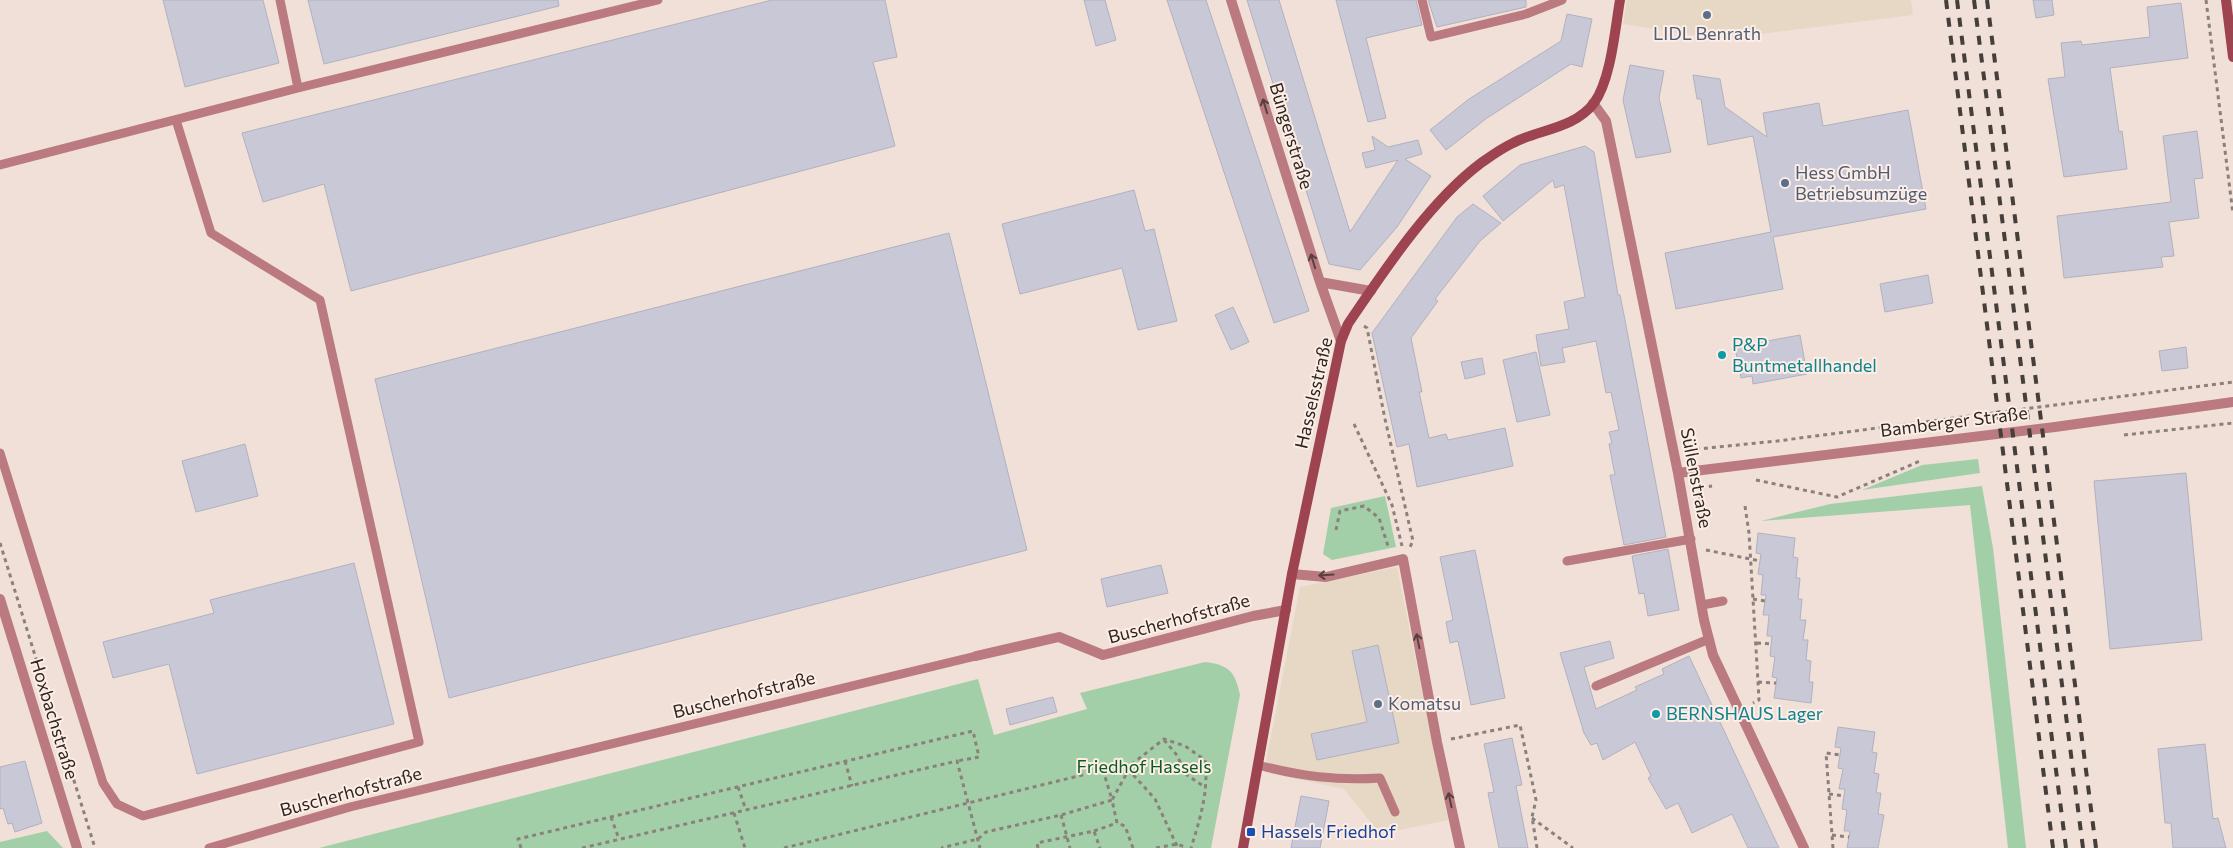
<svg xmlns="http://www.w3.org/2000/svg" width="2233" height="848" viewBox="0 0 2233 848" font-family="Commissioner,sans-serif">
  <rect width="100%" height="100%" fill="#f0e0d8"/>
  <path fill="#e7d7c5" d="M1627 0H1911L1913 15 1719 39 1623 24Z
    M1397 567 1448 820 1380 834 1344 789 1264 772 1300 587Z"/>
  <path fill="#a3cfa8" d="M1978 459 1980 473 1862 490 1922 465Z
    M1982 486 1993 548 2026 848H2008L1970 505 1761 521 1830 504Z
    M1385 496 1396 547 1332 560 1323 554 1331 508Z
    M1205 662C1229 665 1235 671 1240 695L1211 848H319L978 679 994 735 1087 709 1080 693Z
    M47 831 63 848H0V842Z"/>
  <path fill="#c8c8d7" stroke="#b1b1bf" d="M163 0H263L279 63 185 87Z
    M308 0H558L559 6 324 64Z
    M772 0H885L897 57 873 62 895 146 351 291 324 184 263 202 242 133Z
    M1084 0H1105L1116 40 1096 46Z
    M1167 0H1206L1309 311 1274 323Z
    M1247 0H1279L1350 232 1398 160 1366 168 1362 153 1375 150 1372 136 1388 147 1418 140 1422 154 1405 159 1431 176 1397 227 1360 270 1329 264Z
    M1336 0H1416L1422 25 1366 38 1386 118 1368 122Z
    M1428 0H1526V7L1437 27Z
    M2033 0H2052L2054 15 2036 18Z
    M2181 3 2188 58 2110 68 2119 132 2122 131 2127 169 2064 177 2048 79 2065 77 2061 43 2081 41 2082 45 2150 37 2147 7Z
    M1567 14 1592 19 1582 67 1571 64 1487 118 1446 150 1430 130 1469 99 1561 41Z
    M1630 65 1664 71 1659 98 1671 152 1636 158 1623 100Z
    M1693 75 1720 79 1725 107 1767 137 1763 113 1819 103 1823 126 1908 110 1926 209 1773 237 1783 289 1676 309 1665 253 1771 232 1753 136 1708 145 1701 99H1697Z
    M2197 131 2203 178 2194 179 2199 218 2169 222 2174 256 2161 257 2163 267 2064 278 2057 216 2171 202 2163 136Z
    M1585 146 1594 152 1618 295H1620L1625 320 1666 537 1624 545 1610 475H1615L1609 444 1612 443 1609 432 1619 430 1611 392 1606 393 1596 341 1562 348 1565 362 1541 366 1536 335 1569 329 1564 302 1585 297 1564 185 1555 188 1553 180 1503 221 1483 196 1520 165Z
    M1134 190 1145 231 1154 229 1177 321 1138 330 1122 268 1020 294 1002 224Z
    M1473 204 1501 223 1480 241 1435 299 1438 301 1411 338 1422 392H1419L1429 438 1446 434 1448 440 1505 428 1513 466 1417 487 1409 444 1397 447 1372 333 1457 217Z
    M949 233 1027 550 449 698 375 379Z
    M1928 275 1933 303 1885 312 1880 284Z
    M1233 307 1249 342 1231 350 1215 315Z
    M1800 335 1807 374 1753 384 1752 376 1741 378 1735 347Z
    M2186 347 2188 368 2162 371 2159 351Z
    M1536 352 1550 415 1517 422 1503 360Z
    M1482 358 1485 374 1465 379 1461 362Z
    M245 444 258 496 196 512 182 461Z
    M2186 473 2202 640 2110 649 2094 481Z
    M1758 533 1795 538 1793 557 1798 558 1796 578H1800L1798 599H1802L1800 620H1806L1803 640H1808L1806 660 1811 661 1809 682H1813L1811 703 1774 698 1777 678 1772 677 1775 657 1770 656 1772 636H1767L1769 615H1763L1766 595H1761L1763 575 1758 574 1761 554 1756 553Z
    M1668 549 1679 610 1648 616 1644 593 1639 594 1632 556Z
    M1475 550 1505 698 1471 705 1458 641 1450 643 1446 622 1453 620 1440 557Z
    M354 563 394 724 197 774 169 664 113 678 103 642 214 613 210 600Z
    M1161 565 1168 593 1107 607 1101 579Z
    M1610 641 1614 658 1584 667 1596 709 1637 690 1635 687 1664 674 1662 669 1689 656 1779 848H1748L1732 814 1692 833 1678 803 1666 809 1648 778 1651 776 1635 742 1603 760 1597 743 1591 745 1584 733 1560 653Z
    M1378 645 1399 743 1317 760 1311 734 1367 722 1352 651Z
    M1053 697 1057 712 1010 725 1006 709Z
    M1838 727 1875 732 1872 752 1877 753 1874 773 1879 774 1876 793H1881L1878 814 1884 815 1878 848H1847L1850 831H1844L1847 810 1842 809 1845 789H1839L1843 769 1838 768 1841 748 1835 747Z
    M1512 738 1522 785 1516 786 1528 848H1499L1488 793 1494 792 1484 744Z
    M2205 744 2213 819 2218 818 2226 848H2173L2171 823H2165L2158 749Z
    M25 761 42 823 15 832 12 823 8 824 3 808 0 809V767Z
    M1301 796 1329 801 1320 848H1291Z"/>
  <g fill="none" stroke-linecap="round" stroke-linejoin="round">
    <path stroke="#8b807b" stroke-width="3" stroke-dasharray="4 4" stroke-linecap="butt" d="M2206 0 2233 214
      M1364 326 1367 328 1385 419 1413 541 1410 547
      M1354 424 1392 505 1402 546
      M2124 435 2233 423
      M1688 450 1777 441 2233 382
      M1756 480 1837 497 1920 461
      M1701 488 1712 486
      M1700 500V487
      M1745 506 1749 533 1758 682 1759 700 1753 703
      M1336 530 1340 511 1364 506 1379 518 1388 546
      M0 543 95 848
      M1706 550 1760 561
      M1753 599 1765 601
      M1757 643 1771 644
      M1758 682 1776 683
      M1451 739 1520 725 1536 800 1532 817 1537 848
      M1164 740 1176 754 1187 775 1206 788
      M845 761 852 786
      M1128 769 1155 799 1178 848
      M738 787 746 810
      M1829 794 1844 796
      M734 813 745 848
      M1061 815 1070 848
      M611 817 619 839
      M1532 818 1573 848
      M1094 831 1117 823
      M1832 835 1849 837
      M521 848 518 839 973 731 979 757 957 761
      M582 848 957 761 980 848
      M784 848 1103 770 1112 800 1061 815 986 832 978 839 941 848
      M1038 848 1037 843 1094 831 1100 848
      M1133 848 1125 826 1117 823 1112 800 1132 764 1164 739 1185 746 1205 760C1209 791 1200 819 1191 848
      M1156 848 1177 844 1187 848
      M1833 848 1826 753 1840 755"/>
    <path stroke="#ba7a7f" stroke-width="9" d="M1422 0 1431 37 1526 14 1562 0
      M298 88 658 0
      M0 165 298 88 280 0
      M0 453 103 783 117 804 143 816 419 742 320 300 211 233 176 120
      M1567 561 1691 539
      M1702 605 1723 601
      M1596 686 1709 639
      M1258 765C1300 776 1337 781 1380 778L1395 812
      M209 848 350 807 976 656"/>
    <path stroke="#ba7a7f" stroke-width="10" d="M1231 0 1320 282 1341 341
      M1593 103 1606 121 1678 473 1704 620 1713 655 1804 848
      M1320 282 1371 291
      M1678 473 2055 427 2233 402
      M1292 574 1326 577 1403 559 1437 742 1460 848
      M0 599 77 848
      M976 656 1059 637 1103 655 1253 616 1286 610"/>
    <path stroke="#9e4350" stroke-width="10" d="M2226 0 2233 57
      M1243 848 1292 574 1341 341 1348 324C1384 271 1429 202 1481 163 1491 156 1502 148 1513 143 1540 129 1574 129 1594 103 1611 80 1615 29 1620 0"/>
    <path stroke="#453e3a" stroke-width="4" stroke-dasharray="9 9" stroke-linecap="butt" d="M1946 0 2053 848
      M1957 0 2066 848
      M1974 0 2083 848
      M1987 0 2096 848"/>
  </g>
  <defs><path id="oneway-shaft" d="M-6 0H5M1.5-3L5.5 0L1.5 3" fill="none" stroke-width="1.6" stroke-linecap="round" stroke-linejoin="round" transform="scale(1.25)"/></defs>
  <g stroke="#57403f">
    <use href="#oneway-shaft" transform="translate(1265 106) rotate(-107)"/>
    <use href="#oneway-shaft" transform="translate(1313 261) rotate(-107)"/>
    <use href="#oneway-shaft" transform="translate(1326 575) rotate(176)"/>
    <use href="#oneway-shaft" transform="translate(1418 641) rotate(-101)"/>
    <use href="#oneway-shaft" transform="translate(1450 800) rotate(-102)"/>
  </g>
  <g fill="#5c6f8a" stroke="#fdede5" stroke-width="2">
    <circle cx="1707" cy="15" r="5"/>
    <circle cx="1785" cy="183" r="5"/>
    <circle cx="1378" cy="704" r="5"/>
  </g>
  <g fill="#0f9aa8" stroke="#fdede5" stroke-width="2">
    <circle cx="1722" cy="355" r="5"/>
    <circle cx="1656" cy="714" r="5"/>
  </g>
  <rect fill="#1a4fb4" stroke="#fdede5" stroke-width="2" x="1246" y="827" width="10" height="10" rx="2.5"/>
  <g text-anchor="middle" stroke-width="4" stroke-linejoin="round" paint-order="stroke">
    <g font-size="18" fill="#4e5e75" stroke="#fdede5" text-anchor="start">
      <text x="1707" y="40" text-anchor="middle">LIDL Benrath</text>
      <text x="1795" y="179">Hess GmbH<tspan x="1795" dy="21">Betriebsumzüge</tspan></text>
      <text x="1388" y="710">Komatsu</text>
    </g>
    <g font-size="18" fill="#2d2724" stroke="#fdede5">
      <text transform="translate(1291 136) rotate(73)" y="6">Büngerstraße</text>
      <text transform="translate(1314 393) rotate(-77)" y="6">Hasselsstraße</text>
      <text transform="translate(1954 422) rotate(-7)" y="6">Bamberger Straße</text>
      <text transform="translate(1696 478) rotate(79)" y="6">Süllenstraße</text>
      <text transform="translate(1179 619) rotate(-15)" y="6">Buscherhofstraße</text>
      <text transform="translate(744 695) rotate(-14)" y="6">Buscherhofstraße</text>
      <text transform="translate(54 719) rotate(73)" y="6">Hoxbachstraße</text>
      <text transform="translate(351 792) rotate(-15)" y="6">Buscherhofstraße</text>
    </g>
    <g font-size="18" fill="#0d838f" stroke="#fdede5" text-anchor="start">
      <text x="1732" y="351">P&amp;P<tspan x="1732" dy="21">Buntmetallhandel</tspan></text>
      <text x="1666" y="720">BERNSHAUS Lager</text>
    </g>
    <g font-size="18" fill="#075d22" stroke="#fdede5">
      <text x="1144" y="773">Friedhof Hassels</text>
    </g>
    <g font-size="18" fill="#164399" stroke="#fdede5" text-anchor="start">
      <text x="1261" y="838">Hassels Friedhof</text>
    </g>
  </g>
</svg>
